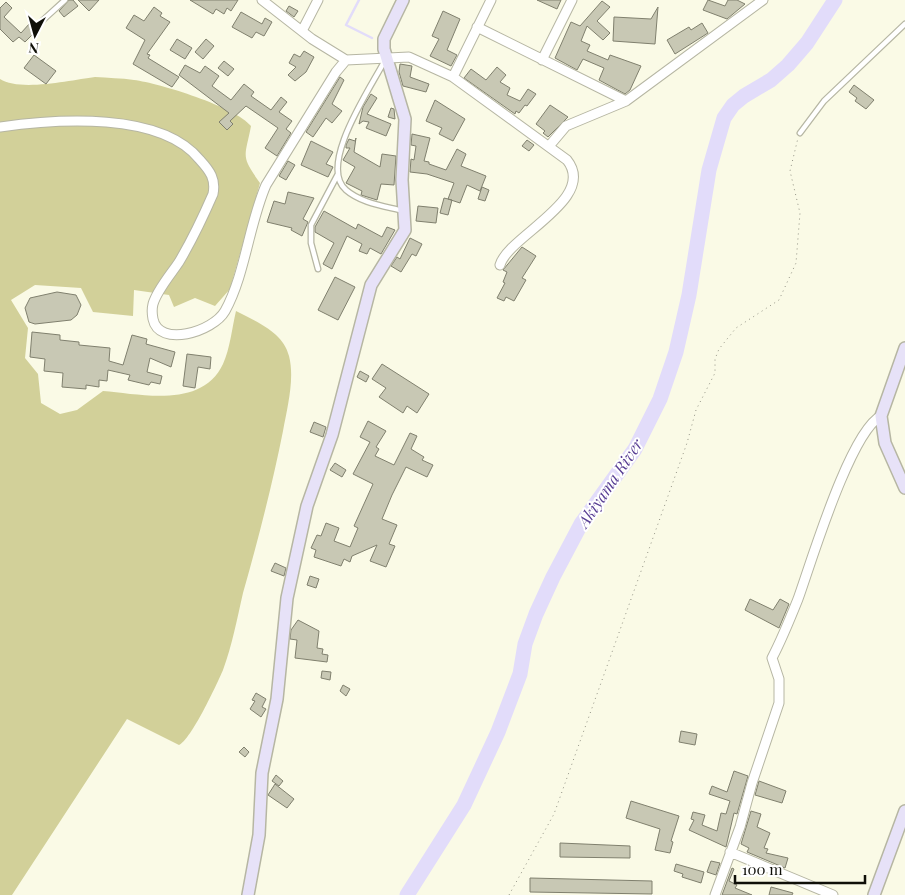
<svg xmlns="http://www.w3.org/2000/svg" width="905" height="895" viewBox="0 0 905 895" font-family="'Playfair Display',serif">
  <rect width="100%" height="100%" fill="#fafae6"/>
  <path fill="#d2d099" d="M95 77C108 78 121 78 134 80 159 83 236 107 251 126 245 158 240 155 260 183L230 289 215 306 195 298 174 307 169 295 134 290 133 316 93 312 81 288 35 285 11 300 28 328 25 358 38 374 41 403 60 414 77 410 103 391C141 394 202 409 223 364 230 349 232 328 236 311 257 322 283 332 289 356 295 379 287 409 283 431 272 486 258 540 243 593 237 619 232 646 223 670 217 684 191 740 179 745L127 719 12 895H0V79C20 92 71 80 95 77Z"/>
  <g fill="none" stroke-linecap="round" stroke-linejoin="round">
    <path stroke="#e2dcfa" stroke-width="2.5" d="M359 0 346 25 372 38"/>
    <path stroke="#e2dcfa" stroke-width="15" d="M407 895 464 805 498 732 520 674 525 644 536 614 553 577 581 524 635 449 660 399 676 352 689 295 709 170 724 118 733 105 744 96 771 80 788 65 807 43 835 0"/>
  </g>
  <path fill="#c8c8b4" stroke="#80806e" d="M69 0H73L78 6 64 17 59 11Z
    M78 0H99L89 11Z
    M190 0H238L231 11 227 8 224 14 216 9 213 14Z
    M537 0H561L557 9Z
    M708 0 725 6 728 0H737L745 4 727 19 703 10Z
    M602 1 610 7 597 21 610 33 603 40 587 26 581 41 590 45 587 51 608 60 610 55 641 66 630 90 625 94 599 80 604 68 583 59 577 70 555 58 571 22 580 26Z
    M6 2 12 8 4 17 21 33 30 23 37 30 25 42 19 37 13 42 0 29V8Z
    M289 6 298 11 294 17 286 11Z
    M154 7 162 13 160 16 170 22 147 54 150 55 148 58 179 77 172 87 133 64 145 40 126 28 134 15 144 21Z
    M658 7 655 44 613 41 614 17 651 19Z
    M443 11 460 19 447 50 457 55 451 66 430 56 439 39 432 36Z
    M241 12 262 24 265 18 272 22 264 36 256 32 252 38 232 27Z
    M702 23 708 33 675 54 667 40 689 27 691 30Z
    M177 39 192 48 185 59 170 50Z
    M206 39 214 46 203 59 195 52Z
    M304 51 314 57 306 72 295 81 288 75 296 67 289 63 294 54 300 57Z
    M34 55 56 71 46 84 24 68Z
    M224 61 234 69 228 76 218 68Z
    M400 64 412 66 410 77 429 84 426 92 403 86 399 72Z
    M185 65 200 73 205 66 219 76 212 86 231 100 244 84 254 92 251 96 271 110 281 97 287 102 279 112 292 121 286 129 291 133 277 156 265 148 278 128 246 106 230 121 233 124 227 130 219 122 229 113 179 75Z
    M497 67 506 75 500 82 510 88 507 95 520 101 528 89 536 94 527 106 525 105 519 113 516 111 515 114 464 78 471 69 486 80Z
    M340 77 344 80 332 104 342 111 332 123 326 118 313 137 306 132Z
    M854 85 874 100 866 109 855 101 857 98 849 92Z
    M371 94 377 98 367 114 391 124 386 136 366 128 369 122 363 121 359 124 363 107Z
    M435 100 465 119 453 141 439 134 442 128 426 121Z
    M550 105 568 117 548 137 543 133 545 131 536 124Z
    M391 108 394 109 395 119 388 117Z
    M412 134 430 138 424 161 429 162V164L446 170 457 149 466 154 461 166 486 176 480 191 467 185 460 203 448 199 454 183 427 174 410 172 411 159 414 160 416 146 411 145Z
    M356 138 354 152 380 167 382 154 396 156 394 185 381 184 377 200 361 195 362 191 346 183 355 167 343 160 350 148H346V145L349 139 355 141Z
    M527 140 534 145 529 151 522 146Z
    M311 141 333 152 326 164 333 167 328 177 301 165Z
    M288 161 295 165 286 180 279 176Z
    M482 187 489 190 485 201 478 199Z
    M288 192 314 198 303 219 308 222 302 236 291 230 292 228 267 222 274 201 285 204Z
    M444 198 452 200 448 215 440 213Z
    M418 206 438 208 436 223 416 221Z
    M324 211 356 229 358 224 382 237 387 227 395 230 381 254 370 248 367 254 359 251 362 244 347 236 332 269 323 264 334 243 315 232V227Z
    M410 238 422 244 416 256 412 254 401 272 391 266 397 257 400 259Z
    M522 247 536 256 522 278 526 280 514 301 506 297 504 301 497 298 505 283 503 282 507 272 503 270Z
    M335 277 355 287 338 320 318 310Z
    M57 292 76 295 81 305 77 315 71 320 35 324 29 322 25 308 30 298Z
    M32 332 60 335V340L79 342V345L110 348 109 361 123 365 132 335 147 339 146 344 175 352 171 367 150 358 147 372 162 376 160 384 151 382 149 385 128 380 130 375 108 370 107 381 99 380V387L86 385V389L62 387 63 373 44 371 45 359 30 357Z
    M187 354 211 357 210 369 198 367 195 388 183 386Z
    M382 364 429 394 417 413 407 406 403 413 379 397 386 388 372 379Z
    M360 371 369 376 366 382 357 377Z
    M368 421 386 431 376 447 379 449 375 456 394 465 410 433 417 436 411 449 424 457 422 460 433 465 427 477 406 467 392 495 382 519 397 525 389 544 395 546 386 567 370 561 377 545 352 556 350 562 344 559 341 566 314 557 316 550 311 548 317 535 321 536 326 523 339 528 334 541 350 547 358 528 354 526 373 484 353 474 370 442 360 437Z
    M314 422 326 427 323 437 310 432Z
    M335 463 346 470 342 477 330 470Z
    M275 563 286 568 284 576 271 571Z
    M310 576 319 579 316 588 307 585Z
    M750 599 773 610 780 599 789 604 779 628 745 610Z
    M298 620 319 631 317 648 323 649 322 654 328 655 327 662 295 658 297 640 290 639 291 630Z
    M322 671 331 672 330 680 321 678Z
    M343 685 350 689 346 696 340 691Z
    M256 693 266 699 262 707 266 709 261 717 250 709 255 701 252 700Z
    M681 731 697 734 695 745 679 742Z
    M244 747 249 752 245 757 239 752Z
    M734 771 748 776 737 814 734 813 726 847 689 830 694 820 691 819 693 812 705 815 702 825 717 831 721 813 726 814 730 801 709 794 712 786 727 792Z
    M276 775 283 781 279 786 272 781Z
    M759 781 786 791 782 803 755 795Z
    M275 784 294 799 287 808 268 795Z
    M631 801 679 816 671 841 673 842 670 853 655 850 660 829 626 818Z
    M751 811 761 814 757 827 770 833 764 848 768 849 766 853 788 858 785 868 747 852 749 848 741 844Z
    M560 843 630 846V858L560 857Z
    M711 861 720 863 716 875 707 872Z
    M676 864 704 872 701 883 682 877 683 874 674 871Z
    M732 868 734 869 729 881 737 885 735 888 752 895H722Z
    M530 878 652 881V894L530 892Z
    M771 887 793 893 792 895H769Z"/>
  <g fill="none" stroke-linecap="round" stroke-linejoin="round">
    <g stroke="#b6b6a3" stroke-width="7">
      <path id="lane" d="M43 20 65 0
        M385 60C372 86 317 165 346 190 361 203 384 206 403 211
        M800 133 824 101 905 24
        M318 269 311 243V225L338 174"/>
    </g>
    <g stroke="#b6b6a3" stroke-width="11">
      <path id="street" d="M262 0 312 39 346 60 409 57 453 77 567 160C598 199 508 236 500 265
        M477 27 626 101
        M302 31 318 0
        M542 60 572 0
        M453 77 491 0
        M0 127C56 119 161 111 200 160 210 171 216 179 213 194 203 217 192 240 179 262 171 274 157 290 153 304 152 308 152 314 153 319 159 348 213 332 225 311 245 275 249 224 266 185L336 72 346 60
        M550 145 566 126 626 101 763 0
        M730 852 833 895
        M715 895 740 827 752 783 779 703V679L772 658C782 639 790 619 798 599 811 563 850 432 881 416"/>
    </g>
    <g stroke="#b6b6a3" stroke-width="14">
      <path id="secondary" d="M905 348 881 416 885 443 905 488
        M248 895 259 835 262 773 277 699 287 598 307 506 332 435 371 285 405 230 402 180 405 119 384 49V39L403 0
        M874 895 905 811"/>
    </g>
    <path stroke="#929284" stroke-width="1" stroke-dasharray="1 4" stroke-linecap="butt" d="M509 895 554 814 687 443 696 410 715 373V359L719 349 736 328 779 300 796 263 800 213 790 171 798 138"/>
    <use href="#lane" stroke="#fff" stroke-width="4.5"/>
    <use href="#street" stroke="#fff" stroke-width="9"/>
    <use href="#secondary" stroke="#e7e2f8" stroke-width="11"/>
  </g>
  <g text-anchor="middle" stroke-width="4" stroke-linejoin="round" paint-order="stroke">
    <g font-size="16" font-style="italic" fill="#583e93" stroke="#fff">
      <text transform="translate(610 483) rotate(-56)" y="6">Akiyama River</text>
    </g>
  </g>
  <g transform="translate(35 35) rotate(186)" stroke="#ffffff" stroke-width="4" paint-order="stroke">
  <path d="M0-4L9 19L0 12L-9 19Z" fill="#0f0f08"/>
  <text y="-8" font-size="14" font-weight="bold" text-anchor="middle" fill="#0f0f08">N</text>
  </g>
  <path d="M735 875v8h130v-8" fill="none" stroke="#0f0f08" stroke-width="2.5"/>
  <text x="742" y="875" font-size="15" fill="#0f0f08" stroke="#ffffff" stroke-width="4" paint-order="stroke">100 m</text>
</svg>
